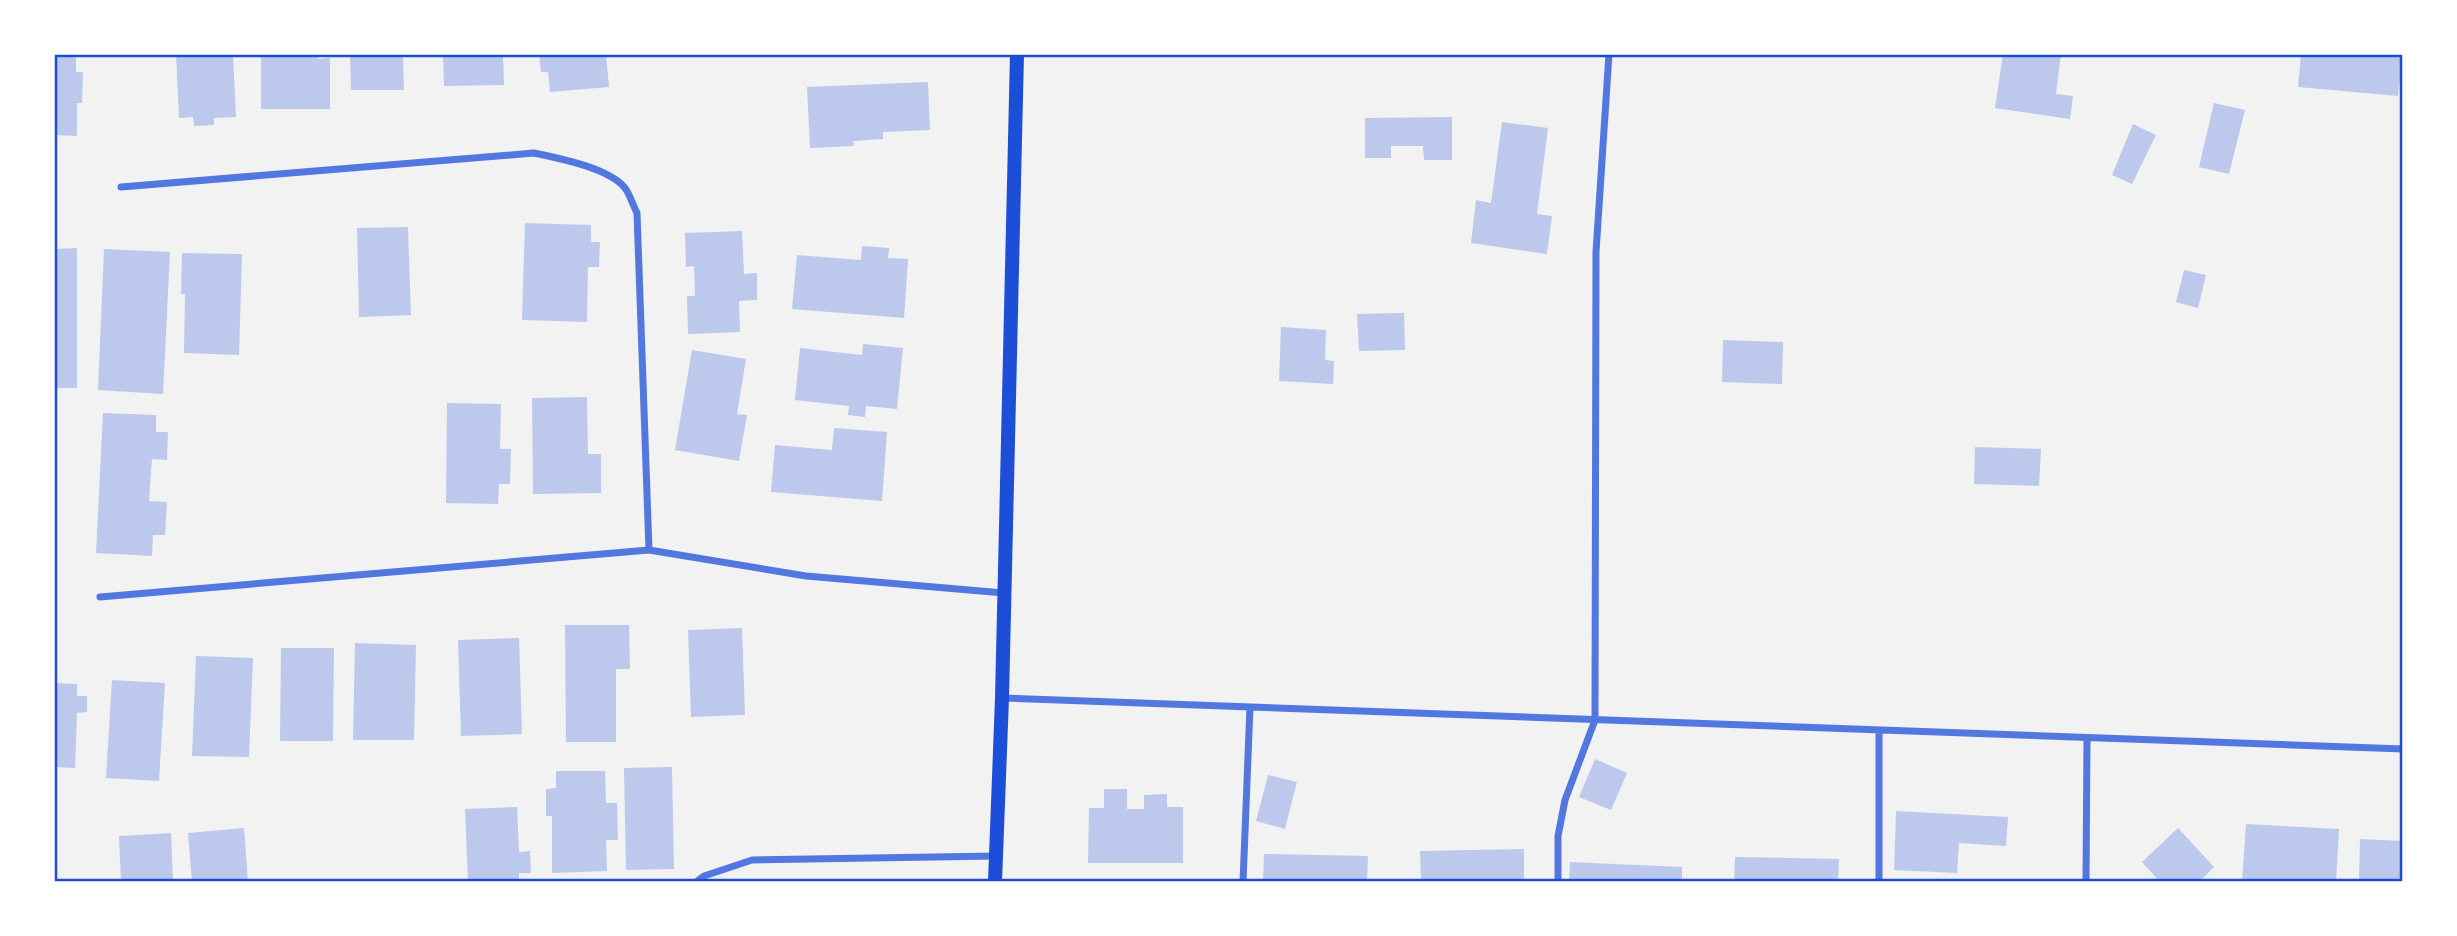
<svg xmlns="http://www.w3.org/2000/svg" width="2457" height="936" viewBox="0 0 2457 936" font-family="Inter,sans-serif">
  <rect width="100%" height="100%" fill="#f2f2f2"/>
  <path fill="#bdc9ec" d="M54 54H76V72H83L82 103H77V136L54 135Z
    M176 54H233L236 117 214 118V125L194 126 193 117 179 118Z
    M261 54H318V59L330 58V109H261Z
    M350 54H403L404 90H351Z
    M443 54H503L504 85 444 86Z
    M539 54H606L609 87 550 92 548 72H541Z
    M2003 54H2061L2056 94 2073 96 2070 119 1995 108Z
    M2301 54H2403L2398 96 2298 87Z
    M928 82 930 130 883 132V139L853 141 854 146 810 148 807 87Z
    M2214 103 2245 110 2229 174 2199 167Z
    M1452 117V160H1424L1423 146H1391V158H1365V118Z
    M1502 122 1548 128 1537 214 1552 216 1547 254 1471 243 1476 200 1491 203Z
    M2133 124 2156 135 2132 184 2112 175Z
    M525 223 591 225V242H600L599 267H588L587 322 522 320Z
    M408 227 411 315 359 317 357 228Z
    M742 231 744 274 757 273V300L739 301 740 332 688 334 687 296H695L694 266 686 267 685 233Z
    M862 246 889 248 888 258 908 259 904 318 792 309 797 255 861 260Z
    M77 248V388H54V249Z
    M104 249 170 252 163 394 98 390Z
    M182 253 242 254 239 355 184 353 185 294H181Z
    M2184 270 2206 275 2198 308 2176 302Z
    M1404 313 1405 350 1359 351 1357 314Z
    M1281 327 1326 330 1325 360 1334 361 1333 384 1279 381Z
    M1723 340 1783 342 1782 384 1722 382Z
    M863 344 903 348 897 409 866 406 865 417 848 415 849 406 795 400 800 348 862 355Z
    M692 350 746 359 737 414 747 415 739 461 675 450Z
    M587 397 588 454H601V493L533 494 532 398Z
    M447 403 501 404 500 449H511L510 484H499L498 504 446 503Z
    M103 413 156 415V432H168L167 460 152 459 149 501 167 502 165 535H153L152 556 96 553Z
    M834 428 887 432 882 501 771 492 775 445 832 450Z
    M1975 447 2041 449 2039 486 1974 484Z
    M565 625H629L630 669H616V742H566Z
    M742 628 745 715 691 717 688 630Z
    M519 638 522 734 461 736 458 640Z
    M355 643 416 645 414 740H353Z
    M281 648H334L333 741H280Z
    M196 656 253 658 249 757 192 756Z
    M112 680 165 683 159 781 106 778Z
    M54 683 77 684V696H87V712L77 713 75 768 54 767Z
    M1595 759 1627 773 1611 810 1579 797Z
    M672 767 674 869 626 870 624 768Z
    M556 771H605L606 803H617L618 840H606L607 871 552 873V816H546V789L556 788Z
    M1268 775 1297 782 1285 829 1256 821Z
    M1104 789H1127V809H1144V795L1167 794V807H1183V863H1088L1089 808H1104Z
    M517 807 519 852 530 851 531 873H519V882H468L465 809Z
    M1896 811 2008 817 2006 846 1959 843 1957 873 1894 870Z
    M2246 824 2339 829 2336 882H2242Z
    M244 828 248 882H192L188 833Z
    M2178 828 2214 867 2199 882H2160L2142 862Z
    M171 833 173 882H121L119 836Z
    M2360 839 2403 841V882H2359Z
    M1524 849V882H1510V879L1421 882 1420 851Z
    M1264 854 1368 856 1367 882H1263Z
    M1735 857 1839 859 1838 882H1734Z
    M1570 862 1682 867V882H1569Z"/>
  <g fill="none" stroke-linecap="round" stroke-linejoin="round">
    <path stroke="#5277de" stroke-width="7" d="M121 187 534 153C558 158 609 168 625 188 630 195 633 205 637 213L649 550
      M100 597 649 550 806 576 1004 593
      M1002 698 2403 749
      M696 882 704 876 752 860 996 856
      M1243 882 1250 707
      M1558 882V836L1565 800 1595 720 1596 252 1609 54
      M1879 882V730
      M2086 882 2087 738"/>
    <path stroke="#1d4ed8" stroke-width="14" d="M995 882 1002 698 1017 54"/>
  </g>
  <rect width="2457" height="936" fill="none" stroke="#ffffff" stroke-width="112"/>
  <rect x="56" y="56" width="2345" height="824" fill="none" stroke="#1d4ed8" stroke-width="2.5"/>
</svg>
